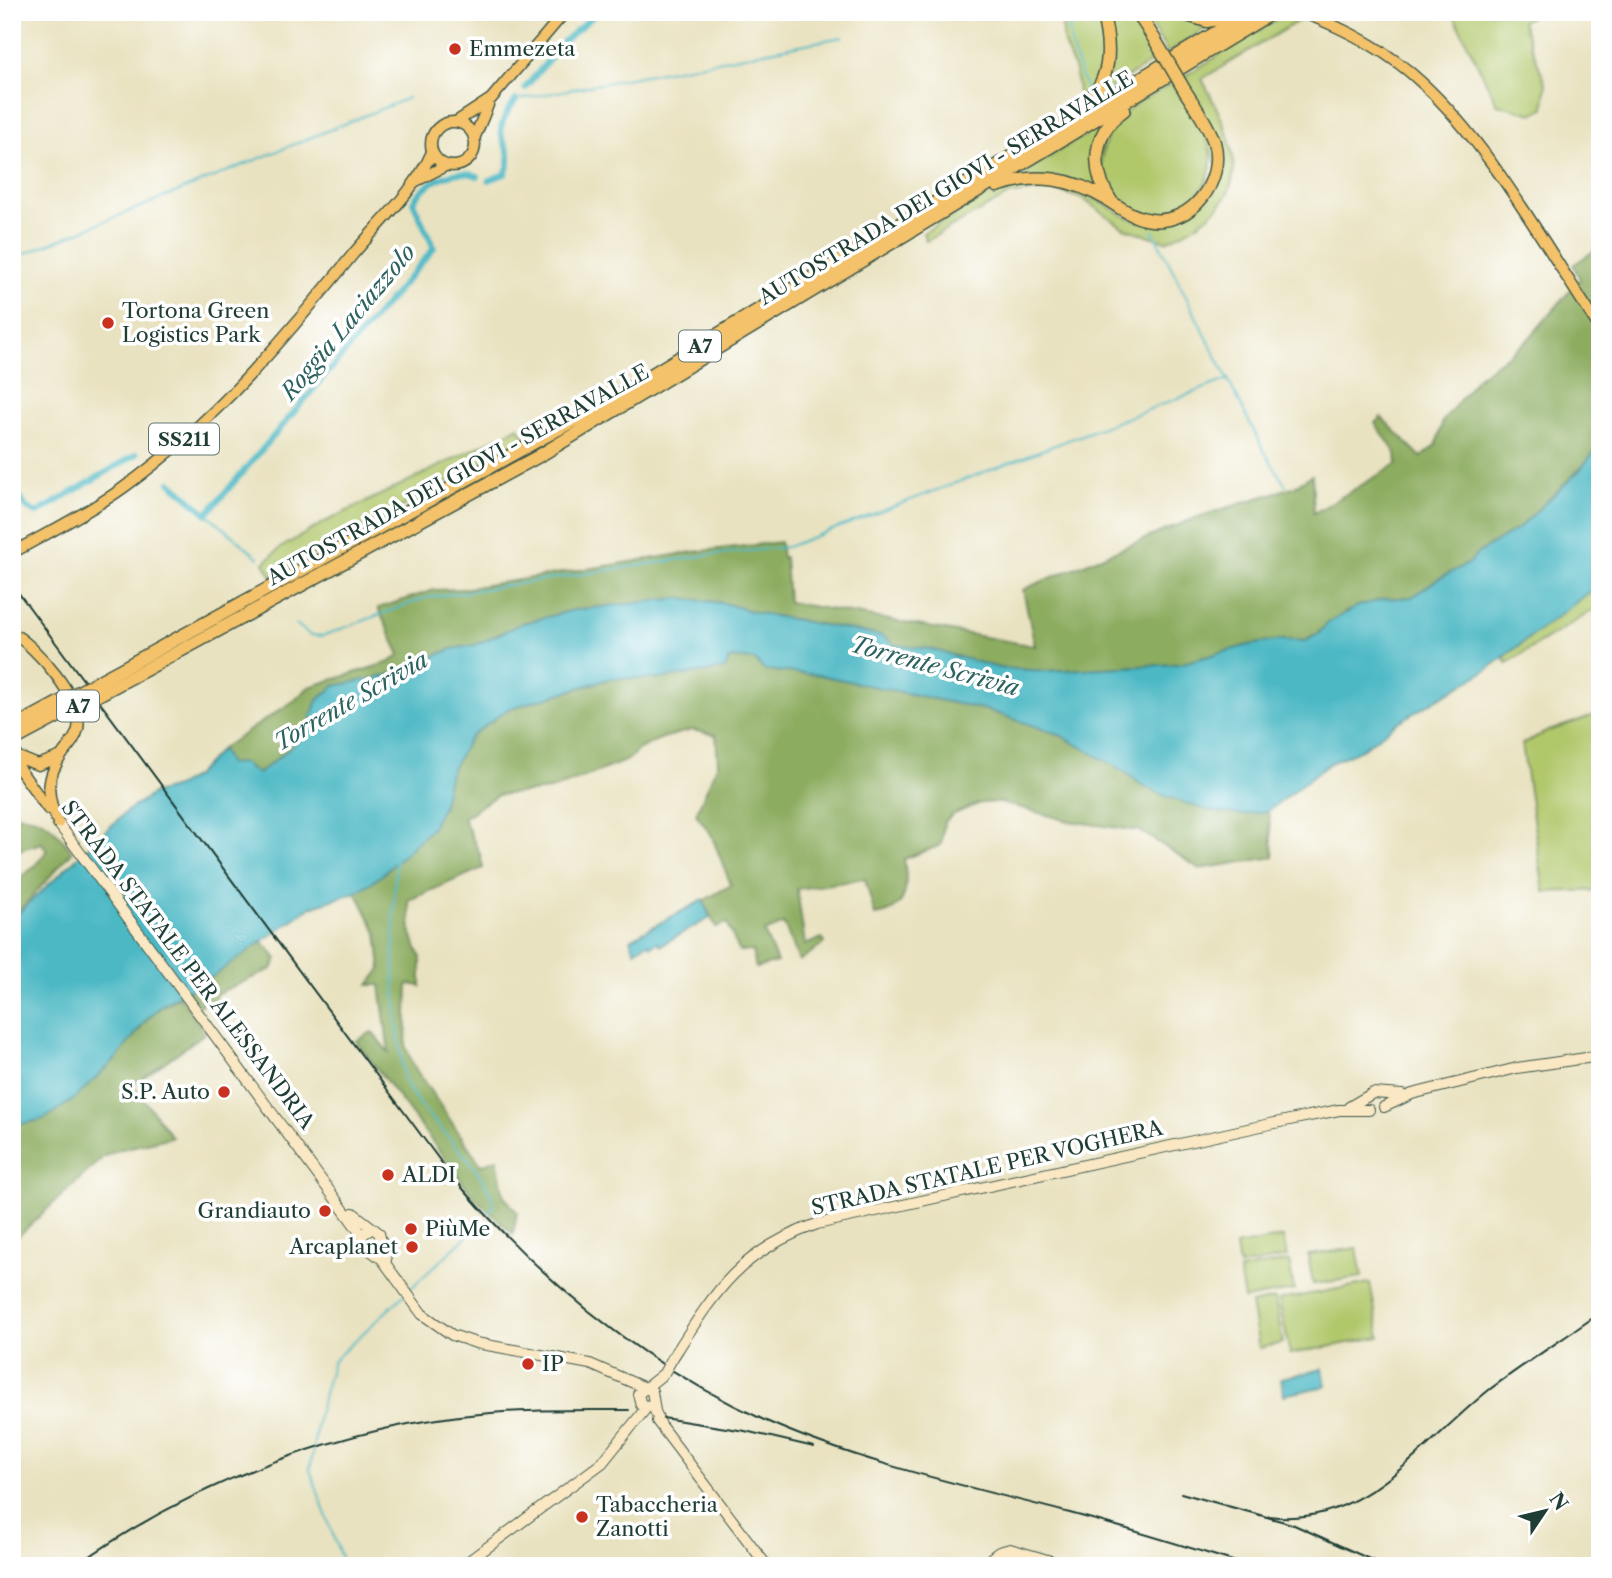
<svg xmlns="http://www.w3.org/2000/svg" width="1612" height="1578" viewBox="0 0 1612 1578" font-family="'Libre Caslon Text',serif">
  <rect width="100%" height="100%" fill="#fff"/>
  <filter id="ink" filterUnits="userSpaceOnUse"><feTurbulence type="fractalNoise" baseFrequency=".0143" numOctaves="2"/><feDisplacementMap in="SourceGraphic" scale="14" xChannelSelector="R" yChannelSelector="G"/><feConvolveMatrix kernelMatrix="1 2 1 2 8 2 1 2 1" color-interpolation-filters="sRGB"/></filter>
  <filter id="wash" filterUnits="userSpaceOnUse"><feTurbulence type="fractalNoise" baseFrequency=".00686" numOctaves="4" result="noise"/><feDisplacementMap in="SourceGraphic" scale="28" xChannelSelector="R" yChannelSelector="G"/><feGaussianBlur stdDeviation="1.57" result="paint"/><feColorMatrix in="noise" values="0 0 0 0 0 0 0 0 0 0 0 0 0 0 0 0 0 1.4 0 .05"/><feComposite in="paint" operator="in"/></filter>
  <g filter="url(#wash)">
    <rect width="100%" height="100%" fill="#e9e2c0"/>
    <path fill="#b0c76b" stroke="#688250" stroke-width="2" d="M1061 12H1098C1104 45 1112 79 1079 99L1075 71 1064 44Z
      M1105 12H1131L1158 58 1101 94 1113 60Z
      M1143 12H1171L1210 25 1168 53Z
      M1289 12H1313L1202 79C1242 155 1258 200 1166 241L1124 228 1083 199 1051 189 1009 195 926 241 923 233C984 198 1024 161 1095 199 1129 216 1127 225 1169 223L1219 171 1183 77Z
      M1452 12H1540L1522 21 1546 85 1544 108 1532 114 1497 104Z
      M1172 83C1184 101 1201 121 1208 143 1229 206 1130 246 1107 183 1103 173 1100 167 1102 157 1105 139 1111 123 1126 111 1140 100 1157 92 1172 83Z
      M1102 125 1101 191 1019 175Z
      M519 427 526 440 272 577 264 563 280 548 327 521Z
      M1600 584V606L1507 663 1504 657Z
      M1600 713V890L1544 892 1522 744 1546 732Z
      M1283 1237 1287 1257 1239 1266 1236 1246Z
      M1357 1248 1362 1277 1313 1284 1308 1255Z
      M1289 1261 1294 1290 1244 1299 1239 1270Z
      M1370 1283 1380 1337 1290 1354 1279 1300Z
      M1275 1299 1283 1343 1259 1348 1251 1304Z"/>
    <path fill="#8cac5f" stroke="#56744a" stroke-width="2" d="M1600 247V444L1594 455 1520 527 1477 554 1470 563 1438 579 1412 597 1384 599 1346 612 1306 641 1282 640 1249 645 1179 664 1046 671 999 668 930 649 895 645 882 636 753 612 724 603 679 598 574 610 523 623 475 645 452 649 386 676 334 686 316 702 306 735 258 774 243 763 228 764 221 749 295 700 309 687 390 662 400 655 378 608 434 590 462 589 693 552 780 542 782 558 785 557 788 602 1035 646 1023 590 1031 586 1195 518 1293 487 1312 475 1314 513 1397 464 1396 453 1375 423 1381 417 1421 457 1436 445 1443 421 1478 377 1526 342 1580 279 1573 265Z
      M729 658 755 660 764 670 819 675 987 710 1058 734 1124 771 1142 785 1242 815 1268 811 1274 857 1200 869 1140 831 1069 821 999 802 980 803 952 815 944 823 941 845 904 859C908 886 909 911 875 915L865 879 797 889 805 945 822 938 825 943 799 961 784 924 764 932 777 962 756 968 752 951H739L727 923 716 927 703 901 731 885 711 834 696 814 718 763 716 735 692 730 662 738 639 749 628 760 551 790 497 795 463 818 480 854 483 868 409 900 411 934 421 958V986L408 984 406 1047 414 1067 481 1165 497 1159 504 1196 517 1212 513 1234 475 1198 356 1041 372 1032 389 1053 380 985H369L381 969 377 933 356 892 381 876 442 808 450 772 470 736 508 709 613 678 659 679Z
      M16 815C46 816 55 829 72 852L12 919V883L33 868 47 851 42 843 12 852V817Z
      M262 941 277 959 272 969 216 994 212 1009 205 1001 199 1006 189 991Z
      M180 997 205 1033 133 1085 172 1137 118 1150 103 1157 12 1242V1126L44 1118 73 1100 138 1032C148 1015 161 1005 180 997Z"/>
    <path fill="#4bb8c4" stroke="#357a7c" stroke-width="2" d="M1600 444V584L1487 670 1397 723 1362 749 1330 763 1268 811 1242 815 1210 811 1165 796 1142 785 1124 771 1058 734 987 710 819 675 764 670 755 660 730 658 725 669 659 679 612 678 508 709 471 736 450 772 442 808 431 829 381 876 356 892 311 907 209 979 163 1004 146 1020 117 1058 73 1100 44 1119 12 1126V919L127 811 154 793 176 787 195 776 221 749 229 764 243 763 258 774 306 735 316 702 334 686 386 676 452 649 475 645 523 623 574 610 679 598 724 603 753 612 882 636 895 645 930 649 999 668 1046 671 1179 664 1249 645 1282 640 1306 641 1318 634 1328 623 1358 606 1384 599 1412 597 1438 579 1469 563 1477 554 1520 527 1580 470Z
      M703 900 710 918 661 945 658 942 651 946 648 943 635 951 630 939Z
      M1323 1369 1326 1386 1284 1395 1281 1378Z"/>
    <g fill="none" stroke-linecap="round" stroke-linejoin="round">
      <path stroke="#4bb8c4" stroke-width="2" d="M1068 12 1071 46 1087 92
        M516 100 842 37
        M1153 231 1264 451 1286 486
        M12 259 408 98
        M207 514 259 558
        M296 624 310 635 322 636 425 598 708 555 787 547 1229 379
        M396 861C392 924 392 985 400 1048 402 1059 401 1075 407 1085 427 1123 486 1165 494 1206L488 1212
        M410 1289 480 1224
        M344 1566 310 1470 318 1415 333 1361 404 1295"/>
      <path stroke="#4bb8c4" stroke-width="6" d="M525 88 566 39 598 12
        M489 180 505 174C522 140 480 145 516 100
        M170 482 207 514 434 248 413 202C425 181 456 167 478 176
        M12 488 27 508 37 513 137 454"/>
    </g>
  </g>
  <g filter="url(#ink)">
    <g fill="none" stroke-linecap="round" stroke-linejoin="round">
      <g stroke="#3d5649" stroke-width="12">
        <path id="secondary" d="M58 823 362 1235
          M1349 1107 1373 1093 1402 1095
          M1384 1107 1412 1094 1517 1068 1600 1056
          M353 1213 379 1233 386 1260
          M371 1229 362 1235 363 1245 382 1259 422 1314 452 1335 476 1343 590 1364 652 1391 655 1411 661 1425
          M672 1359C715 1292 738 1252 817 1224L1270 1124 1339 1110H1369
          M650 1406 641 1405 638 1394 662 1375
          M657 1421 767 1566
          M462 1566 602 1463 647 1407
          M981 1566 999 1552 1010 1549 1068 1566"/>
      </g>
      <g stroke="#3d5649" stroke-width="13">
        <path id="primary" d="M1301 12C1344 28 1387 50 1421 82 1493 148 1545 247 1600 328
          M456 122 491 99 565 12
          M431 144a22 22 0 1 1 44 0a22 22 0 1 1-44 0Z
          M474 139 488 105
          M418 180 447 165
          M12 553C49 532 88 513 123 488 214 423 284 339 354 253 381 221 415 191 432 152
          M12 633C35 645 84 701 78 729 76 738 70 745 64 752 45 778 46 794 58 823
          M13 755 38 765 59 757
          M12 759 48 809"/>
      </g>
      <g stroke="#3d5649" stroke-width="15">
        <path id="highway" d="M1137 12 1155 40
          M1177 12 1207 21 1236 16
          M1082 107C1112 82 1112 48 1102 12
          M997 186C1037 172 1072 178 1108 200 1122 209 1134 218 1151 220 1192 225 1225 181 1214 142 1208 124 1195 107 1185 91
          M1111 201C1090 169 1092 133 1124 110
          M138 660 595 409 1250 12
          M145 670 539 456 1273 12"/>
      </g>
      <use href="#secondary" stroke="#fae7c3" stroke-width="10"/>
      <use href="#primary" stroke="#f3c26a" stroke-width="10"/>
      <use href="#highway" stroke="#f3c26a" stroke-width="12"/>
      <path stroke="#1f3d34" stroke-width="2" d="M12 584 447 1170C534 1275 640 1363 764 1420 858 1462 962 1485 1062 1511 1125 1527 1187 1547 1249 1566
        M663 1418 745 1431 814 1447
        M1181 1493 1292 1524 1385 1566
        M1269 1516C1364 1529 1422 1443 1489 1390 1525 1363 1563 1339 1600 1313
        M76 1566C193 1482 346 1424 491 1413 537 1409 583 1410 629 1410"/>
      <g stroke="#3d5649" stroke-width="12" stroke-linecap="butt">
        <path id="secondary-bridge" d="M664 1373 672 1359"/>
      </g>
      <g stroke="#3d5649" stroke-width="15" stroke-linecap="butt">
        <path id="highway-bridge" d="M1155 40 1185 91
          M12 728 138 660
          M12 741 145 670"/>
      </g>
      <use href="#secondary-bridge" stroke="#fae7c3" stroke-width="10"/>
      <use href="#highway-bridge" stroke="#f3c26a" stroke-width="12"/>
    </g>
  </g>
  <g fill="#c8321e" stroke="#fff" stroke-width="2.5">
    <circle cx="455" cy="49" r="7"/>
    <circle cx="108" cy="323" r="7"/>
    <circle cx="224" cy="1092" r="7"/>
    <circle cx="388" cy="1175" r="7"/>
    <circle cx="325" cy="1211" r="7"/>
    <circle cx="411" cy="1229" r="7"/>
    <circle cx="412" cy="1247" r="7"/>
    <circle cx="528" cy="1364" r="7"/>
    <circle cx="582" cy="1517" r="7"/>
  </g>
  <g text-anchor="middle" stroke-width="7" stroke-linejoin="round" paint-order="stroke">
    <g fill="#fff" stroke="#627771" stroke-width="2">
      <rect x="679" y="330.5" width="42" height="31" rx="5"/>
      <rect x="149" y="423.5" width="70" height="31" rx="5"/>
      <rect x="57" y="690.5" width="42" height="31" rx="5"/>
    </g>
    <g font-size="19" font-weight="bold" fill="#1f3d34">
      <text x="700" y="353">A7</text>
      <text x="184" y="446">SS211</text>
      <text x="78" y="713">A7</text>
    </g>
    <g font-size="21" fill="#1f3d34" stroke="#fff" text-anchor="start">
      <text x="469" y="56">Emmezeta</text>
      <text x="122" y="318">Tortona Green<tspan x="122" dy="24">Logistics Park</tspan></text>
      <text x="210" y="1099" text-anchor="end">S.P. Auto</text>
      <text x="402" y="1182">ALDI</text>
      <text x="311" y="1218" text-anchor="end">Grandiauto</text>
      <text x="425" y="1236">PiùMe</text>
      <text x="398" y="1254" text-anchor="end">Arcaplanet</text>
      <text x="542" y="1371">IP</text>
      <text x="596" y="1512">Tabaccheria<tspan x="596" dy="24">Zanotti</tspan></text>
    </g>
    <g font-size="21" fill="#1f3d34" stroke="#fff">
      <text transform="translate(946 188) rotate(-31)" y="7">AUTOSTRADA DEI GIOVI - SERRAVALLE</text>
      <text transform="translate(458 475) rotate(-29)" y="7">AUTOSTRADA DEI GIOVI - SERRAVALLE</text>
      <text transform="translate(188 965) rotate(53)" y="7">STRADA STATALE PER ALESSANDRIA</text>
      <text transform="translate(987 1168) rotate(-13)" y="7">STRADA STATALE PER VOGHERA</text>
    </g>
    <g font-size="23" font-style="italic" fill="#2c625f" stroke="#fff">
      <text transform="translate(348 322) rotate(-50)" y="8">Roggia Laciazzolo</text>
      <text transform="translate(935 666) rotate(15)" y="8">Torrente Scrivia</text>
      <text transform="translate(351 701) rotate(-30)" y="8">Torrente Scrivia</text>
    </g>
  </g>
  <rect width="1612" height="1578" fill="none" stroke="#fff" stroke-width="42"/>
  <g transform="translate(1545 1511) rotate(55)" stroke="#ffffff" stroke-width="5" paint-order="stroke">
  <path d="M0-5L12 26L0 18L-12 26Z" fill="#1f3d34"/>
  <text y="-10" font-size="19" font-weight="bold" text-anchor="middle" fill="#1f3d34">N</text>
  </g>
</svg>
